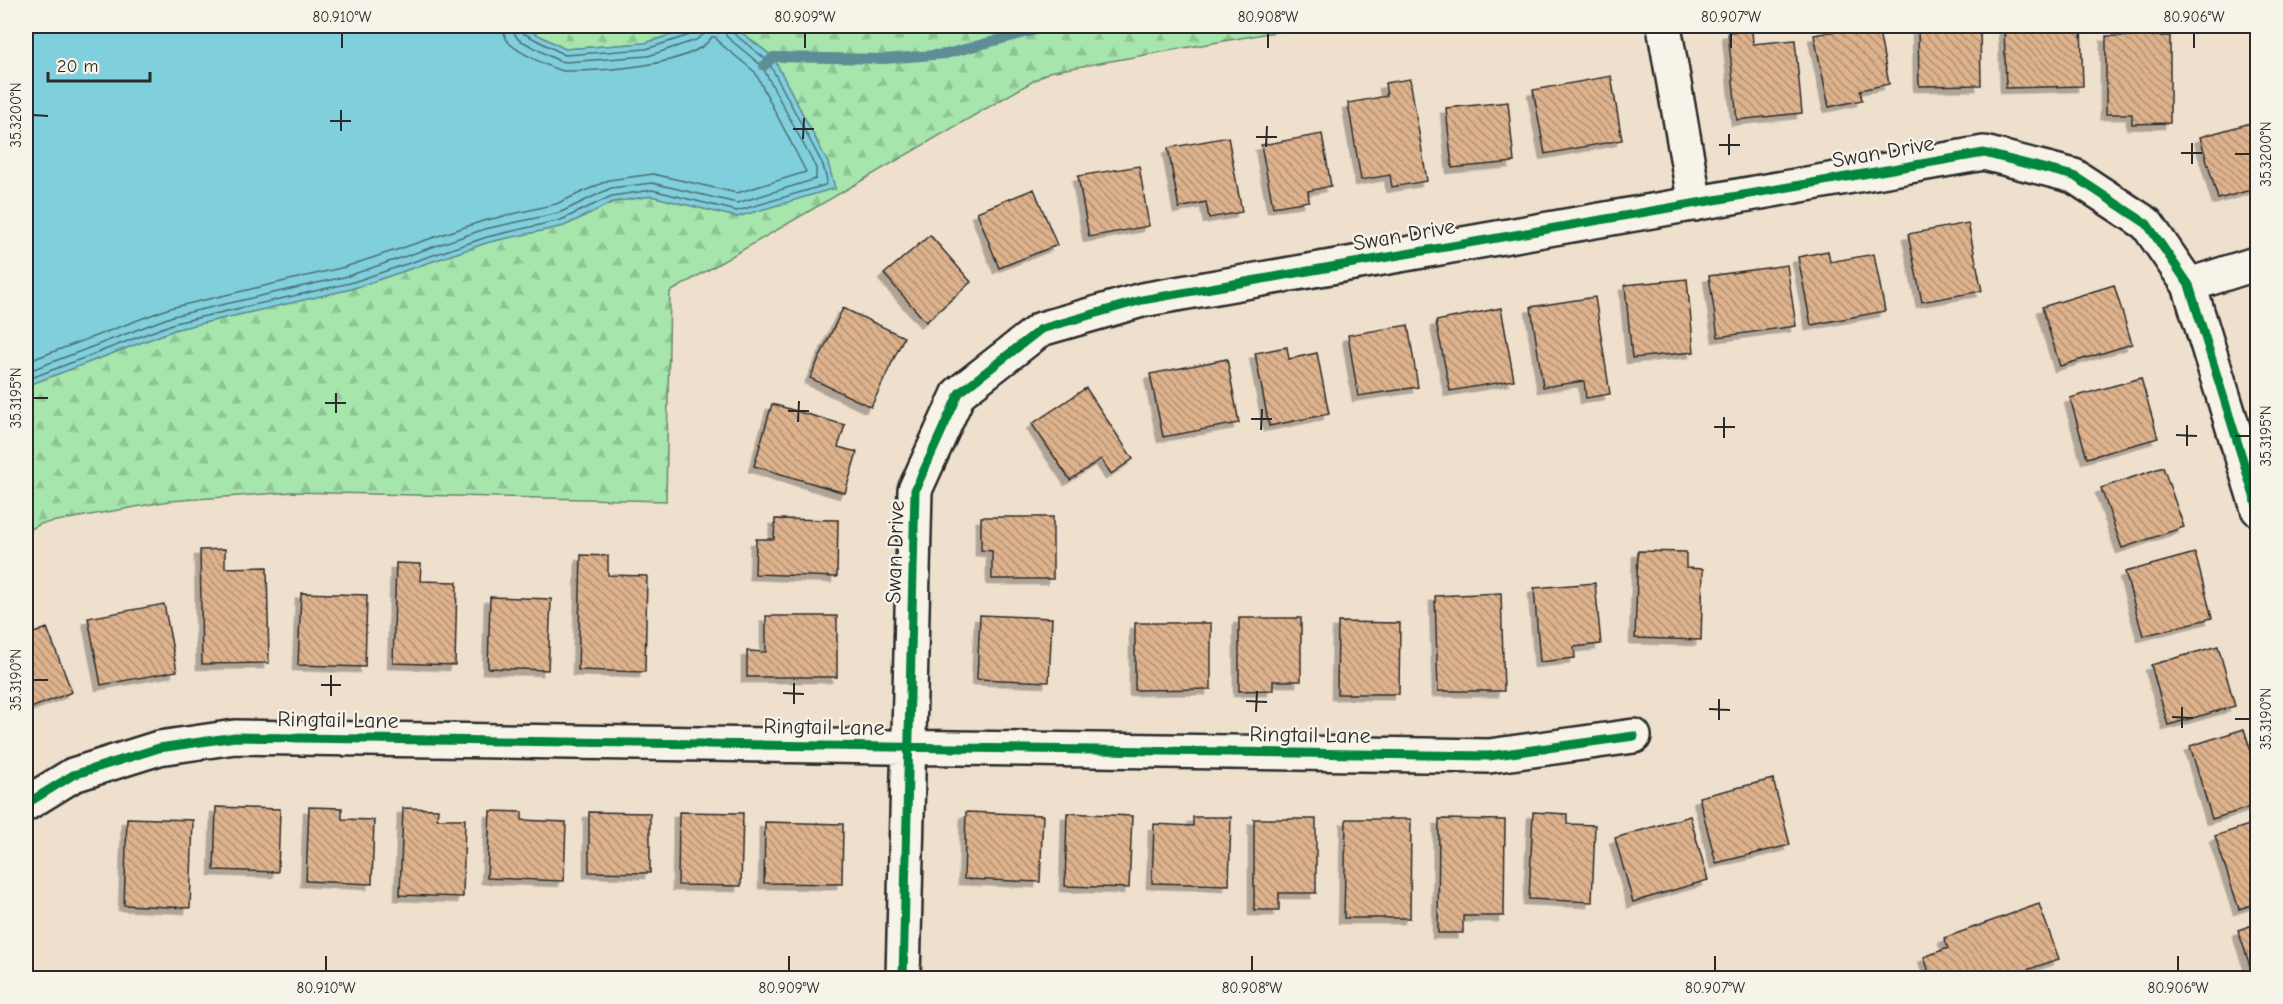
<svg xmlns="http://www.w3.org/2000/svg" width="2283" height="1004" viewBox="0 0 2283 1004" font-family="'Comic Neue',sans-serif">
  <defs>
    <pattern id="forest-firs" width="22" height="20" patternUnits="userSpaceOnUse" patternTransform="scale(1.5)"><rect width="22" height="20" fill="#a6e5ac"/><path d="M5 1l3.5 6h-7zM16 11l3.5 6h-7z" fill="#8fc594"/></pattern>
    <pattern id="building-back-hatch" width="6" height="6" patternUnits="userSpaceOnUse" patternTransform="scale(1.5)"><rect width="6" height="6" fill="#ddb28d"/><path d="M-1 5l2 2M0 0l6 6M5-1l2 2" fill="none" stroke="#b39173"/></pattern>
    <filter id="shadow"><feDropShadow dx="-5.5" dy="5.5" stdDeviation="0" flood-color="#0004"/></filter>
  </defs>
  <rect width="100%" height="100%" fill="#efe0cd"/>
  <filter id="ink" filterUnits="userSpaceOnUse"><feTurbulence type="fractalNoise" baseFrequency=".0167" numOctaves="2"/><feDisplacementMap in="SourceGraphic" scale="12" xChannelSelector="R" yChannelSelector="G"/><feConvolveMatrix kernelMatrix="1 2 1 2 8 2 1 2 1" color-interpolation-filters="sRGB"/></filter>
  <g filter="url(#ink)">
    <path fill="url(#forest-firs)" stroke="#68886c" stroke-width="1.5" d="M521 26H699L645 43 565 49Z
      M733 26H1309L1049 72 670 292 666 501 293 492 169 501 40 524 26 532V386L177 329 351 289 489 242 564 226 613 202 651 196 737 217 834 188 828 163 773 57Z"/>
    <path fill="#80cfdd" stroke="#5e8d96" stroke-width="1.5" d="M26 26H521L565 49 645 43 699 26H733L773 57 828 163 835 188 737 217 651 196 613 202 564 226 489 242 351 289 177 329 26 386Z"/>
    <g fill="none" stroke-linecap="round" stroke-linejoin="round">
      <path stroke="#4d6d72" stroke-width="1.5" d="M512 26 514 33 518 39 559 61 566 62 648 56 696 40 703 35 705 26
        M520 26 523 33 565 55 646 49 693 34 697 26
        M26 362 170 308 345 267 483 221 556 204 609 180 653 174 737 193 806 172 755 72 722 45 715 37H712C692 67 599 71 564 71 552 69 518 52 509 43 505 38 503 32 503 26
        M26 372 173 316 348 276 485 229 559 213 611 188 652 183 737 203 816 179V168L762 66 727 37 723 26
        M26 380 175 323 350 283 487 237 561 220 612 196 652 190 737 211 825 185 827 181 823 165 768 61 733 33 730 26"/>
      <path stroke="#5e8d96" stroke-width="10" d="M764 66 773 57 884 59 946 54 1050 26"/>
    </g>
    <path fill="url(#building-back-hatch)" stroke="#2b2b2b" stroke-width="1.5" filter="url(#shadow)" d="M1861 26H1878L1889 84 1860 90 1862 100 1829 107 1814 35Z
      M1918 26H1980L1981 85 1919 86Z
      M2004 26H2081L2083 86 2006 88Z
      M1752 30 1753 44 1795 40 1802 113 1737 120 1728 32Z
      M2106 36H2170V123L2132 124V114H2106Z
      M1611 76 1622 140 1545 154 1533 90Z
      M1410 79 1427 181 1392 187 1390 175 1361 180 1348 103 1387 96 1385 83Z
      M1508 102 1514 162 1452 168 1446 108Z
      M2258 121V188L2218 199 2200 137Z
      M1322 134 1331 186 1308 191 1309 201 1273 207 1261 145Z
      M1228 137 1242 212 1209 218 1206 202 1179 208 1168 148Z
      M1139 166 1149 226 1089 237 1078 176Z
      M1034 189 1057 245 999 268 977 212Z
      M1968 223 1982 291 1922 302 1908 234Z
      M930 235 971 282 926 322 884 274Z
      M1828 251 1830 262 1874 254 1885 311 1811 325 1798 257Z
      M1787 265 1796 326 1718 337 1709 276Z
      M1687 279 1694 352 1632 358 1625 285Z
      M2114 285 2132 344 2060 366 2042 307Z
      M1595 297 1610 394 1586 398 1584 381 1543 387 1531 307Z
      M843 308 904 337 871 407 810 378Z
      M1501 308 1514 380 1450 391 1436 321Z
      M1408 325 1418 387 1358 396 1348 335Z
      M1287 347 1289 359 1317 353 1329 414 1269 426 1255 353Z
      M1227 359 1239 423 1163 437 1150 374Z
      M2141 378 2158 438 2087 458 2070 398Z
      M1086 388 1133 459 1111 474 1101 459 1070 480 1032 424Z
      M772 404 845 425 838 447 857 452 845 493 754 466Z
      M2163 467 2184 527 2122 548 2101 488Z
      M981 517H1053V579H992V551L981 550Z
      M775 519 838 520 837 577 755 574 756 539H774Z
      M225 549V568L267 567 269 663 202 664 200 550Z
      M1638 551 1686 552V568L1703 569 1701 640 1635 638Z
      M2195 553 2212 618 2143 636 2125 572Z
      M581 555 608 556V575L647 576 645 672 578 670Z
      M396 563 421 564 420 581 457 582 455 665 393 663Z
      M1595 583 1601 644 1574 647 1575 658 1540 662 1534 588Z
      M301 593 367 595 365 667 298 665Z
      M1501 593 1504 691H1438L1435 596Z
      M490 597 551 599 548 670 488 668Z
      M164 604 177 671 101 685 88 618Z
      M980 615 1052 618 1049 682 977 679Z
      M766 616H837V677H747V651L766 652Z
      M1239 618H1301V681H1273V690L1239 691Z
      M1338 622 1400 623 1399 694H1337Z
      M1135 623H1211V689L1135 690Z
      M47 628 72 692 26 710V636Z
      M2218 646 2235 706 2168 725 2151 665Z
      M2244 729 2258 774V805L2212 819 2190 746Z
      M1773 779 1790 845 1716 863 1699 797Z
      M216 807 280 809 278 872 214 870Z
      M309 807 342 808V819L374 820 372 884 306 881Z
      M403 808 438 809 437 819H465L463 897 400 895Z
      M490 811 522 812V820L566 822 564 881 487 878Z
      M589 812 650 813V873L589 872Z
      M679 812 743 813 741 886 678 885Z
      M966 812 1043 815 1040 882 964 879Z
      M1533 812 1567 814V824L1595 825 1592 902 1529 899Z
      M1067 813 1132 816 1129 888 1065 886Z
      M1690 816 1708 880 1633 902 1615 838Z
      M1193 817H1231L1229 885 1152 883 1154 824 1193 826Z
      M127 818 193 820 190 908 124 905Z
      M1254 819H1316V893H1279V910H1254Z
      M1346 819H1411L1410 918H1344Z
      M1439 819 1505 820 1504 916H1463V933H1438Z
      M765 822 843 824 842 884 764 883Z
      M2258 822V903L2239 909 2215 836Z
      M2039 904 2059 959 2003 978H1931L1924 957 1948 948 1944 938Z
      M2258 923V978H2254L2238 930Z"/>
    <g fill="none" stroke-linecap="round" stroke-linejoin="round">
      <g stroke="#2b2b2b" stroke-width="38">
        <path id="minor" d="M1664 26 1695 204
          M2189 285 2258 263
          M26 804 73 775 159 748 235 737 1489 756 1634 736
          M903 978 915 490 959 393 1041 329 1142 300 1984 153 2074 176 2147 224 2189 285 2258 509"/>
      </g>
      <use href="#minor" stroke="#f7f3e8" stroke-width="33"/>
      <g stroke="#f7f3e8" stroke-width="13">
        <path id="cycleway" d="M26 804 73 775 159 748 235 737 1489 756 1634 736
          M903 978 915 490 959 393 1041 329 1142 300 1984 153 2074 176 2147 224 2189 285 2258 509"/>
      </g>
      <use href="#cycleway" stroke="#00873e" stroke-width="9"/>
    </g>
  </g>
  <path fill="none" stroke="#2b2b2b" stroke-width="2" d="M342 48V33M805 48V33M1268 48V33M1731 48V33M2194 48V33M33 115 48 116M330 121H351M793 129H814M341 131V110M1256 137H1277M803 139 804 118M1719 145H1740M1266 147 1267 126M2181 153H2202M2235 154H2250M1729 155V134M2192 164V143M33 398H48M325 403H346M788 411H809M336 413V393M1251 419H1272M798 422 799 401M1714 427H1735M1261 430 1262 409M2176 435 2197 436M2235 436H2250M1724 438V417M2187 446V425M33 680H48M321 685H341M783 693 804 694M331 696V675M1246 701 1267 702M794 704V683M1709 709 1730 710M1256 712 1257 691M2172 717 2193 718M2235 719H2250M1719 720V699M2182 728V707M326 971V956M789 971V956M1252 971V956M1715 971V956M2178 971V956"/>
  <g text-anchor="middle" stroke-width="4.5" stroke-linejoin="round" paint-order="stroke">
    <g font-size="22" fill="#2b2b2b" stroke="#f7f3e8">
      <text transform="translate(1883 151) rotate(-10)" y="8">Swan Drive</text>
      <text transform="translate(1404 234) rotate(-10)" y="8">Swan Drive</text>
      <text transform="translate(894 552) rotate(-88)" y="8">Swan Drive</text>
      <text transform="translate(338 719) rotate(1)" y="8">Ringtail Lane</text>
      <text transform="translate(824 726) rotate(1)" y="8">Ringtail Lane</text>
      <text transform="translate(1310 734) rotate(1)" y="8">Ringtail Lane</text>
    </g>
  </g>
  <rect width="2283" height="1004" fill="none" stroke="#f7f3e8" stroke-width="66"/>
  <path d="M48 72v9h102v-9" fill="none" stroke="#2b2b2b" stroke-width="3"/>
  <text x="57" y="72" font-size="18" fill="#2b2b2b" stroke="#f7f3e8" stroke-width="4.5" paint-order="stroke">20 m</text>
  <rect x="33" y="33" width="2217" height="938" fill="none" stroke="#2b2b2b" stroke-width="2"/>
  <g font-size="15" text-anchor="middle" fill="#2b2b2b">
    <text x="342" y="22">80.910°W</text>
    <text x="805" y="22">80.909°W</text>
    <text x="1268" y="22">80.908°W</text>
    <text x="1731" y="22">80.907°W</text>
    <text x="2194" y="22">80.906°W</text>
    <text transform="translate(16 115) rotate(-90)" y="5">35.3200°N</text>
    <text transform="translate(2266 154) rotate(-90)" y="5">35.3200°N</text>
    <text transform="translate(16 398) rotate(-90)" y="5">35.3195°N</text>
    <text transform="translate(2266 436) rotate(-90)" y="5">35.3195°N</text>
    <text transform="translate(16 680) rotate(-90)" y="5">35.3190°N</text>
    <text transform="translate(2266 719) rotate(-90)" y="5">35.3190°N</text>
    <text x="326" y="993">80.910°W</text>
    <text x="789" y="993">80.909°W</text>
    <text x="1252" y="993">80.908°W</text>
    <text x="1715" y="993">80.907°W</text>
    <text x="2178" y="993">80.906°W</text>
  </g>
</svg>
